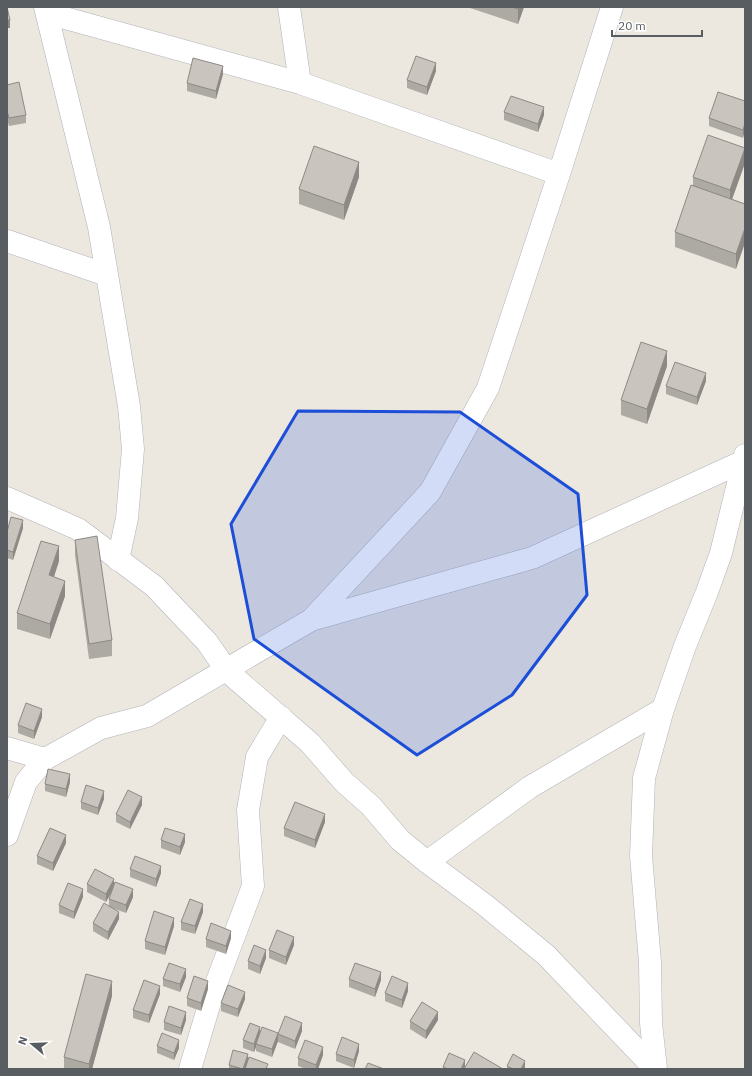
<svg xmlns="http://www.w3.org/2000/svg" width="752" height="1076" viewBox="0 0 752 1076" font-family="'IBM Plex Sans',sans-serif">
  <rect width="100%" height="100%" fill="#ece7df"/>
  <g fill="none" stroke-linecap="round" stroke-linejoin="round">
    <g stroke="#b0b4b8" stroke-width="23">
      <path id="minor" d="M45 7 99 227 129 406 133 449 127 518 118 560
        M289 7 300 83
        M47 13 300 83 559 174
        M7 241 107 275
        M7 498 78 529 154 586 207 642 227 671 310 743 344 782 371 806 400 840 427 862 485 905 546 955 655 1069
        M311 620 430 492 488 388 559 174 612 7
        M7 748 45 759
        M7 835 26 782 45 759 101 728 147 716 311 620 532 558 744 461
        M427 862 530 787 663 709
        M190 1069 213 992 253 886 248 810 257 757 281 717
        M656 1069 651 1023 650 962 641 856 644 778 663 709 685 646 707 592 721 553 745 455"/>
    </g>
    <use href="#minor" stroke="#fff" stroke-width="22"/>
  </g>
  <path fill="#ada9a3" d="M467 7H524L518 24Z
    M436 71 427 95 407 88V80Z
    M223 74 216 99 187 91V83Z
    M7 85 26 115V123L9 126 7 119Z
    M745 101 743 138 709 126V118Z
    M504 112 544 115 538 132 504 120Z
    M745 163 732 199 745 204 736 269 675 247V232L693 185V177Z
    M359 177 344 220 299 204V189Z
    M667 366 647 424 621 415V400Z
    M706 381 697 405 666 394V386Z
    M23 528 13 560 7 558V532Z
    M75 540 112 640V656L89 659 75 555Z
    M59 561 54 577 65 596 50 639 17 629V613Z
    M42 717 34 739 18 733V725Z
    M70 782 66 797 45 791V784Z
    M104 799 98 815 81 809V802Z
    M142 805 130 829 116 822V814Z
    M325 822 315 848 284 836V828Z
    M161 840 185 842 180 855 161 848Z
    M66 843 53 871 37 864V856Z
    M130 869 161 873 156 887 130 877Z
    M87 884 114 885 133 897 126 913 112 908 119 919 108 940 93 931V923L109 906V899L112 891 106 902 87 892Z
    M83 897 74 919 59 913V905Z
    M203 912 195 934 181 930V922Z
    M174 926 165 955 145 949V941Z
    M231 938 226 954 206 947V939Z
    M294 945 286 965 269 958V950Z
    M266 958 260 974 248 969V961Z
    M186 977 180 992 163 986V979Z
    M349 979 381 980 375 997 349 987Z
    M208 989 201 1011 187 1006V998Z
    M408 991 402 1008 385 1001V993Z
    M160 994 149 1023 133 1018V1010Z
    M112 996 92 1069H64V1057Z
    M245 999 238 1017 221 1011V1003Z
    M186 1020 181 1035 164 1030V1022Z
    M438 1020 426 1039 410 1029V1021Z
    M260 1031 278 1041 272 1057 256 1051V1047L254 1052 243 1048V1040Z
    M302 1031 295 1049 278 1042V1034Z
    M157 1046 179 1048 174 1060 157 1053Z
    M359 1051 354 1068 336 1061V1054Z
    M323 1055 318 1069H306L298 1066V1058Z
    M248 1061 268 1069H229V1065Z
    M507 1066 525 1068 524 1069H507Z"/>
  <path fill="#8d8985" d="M519 7H524L518 24V9Z
    M7 20H10V28H7Z
    M436 63V71L427 95V87Z
    M223 66V74L216 99V91Z
    M544 107V115L538 132V124Z
    M745 123V130L743 138V130Z
    M745 148V163L730 205V190Z
    M359 162V177L344 220V205Z
    M745 228V243L736 269V254Z
    M667 351V366L647 424V409Z
    M706 373V381L697 405V397Z
    M23 520V528L13 560V552Z
    M59 546V561L49 591V575Z
    M65 581V596L50 639V624Z
    M42 709V717L34 739V731Z
    M70 774V782L66 797V789Z
    M104 791V799L98 815V808Z
    M142 797V805L130 829V822Z
    M325 814V822L315 848V840Z
    M185 834V842L180 855V847Z
    M66 835V843L53 871V863Z
    M161 866V873L156 887V879Z
    M114 879V887L106 902V894Z
    M83 889V897L74 919V912Z
    M133 889V897L126 913V905Z
    M203 904V912L195 934V926Z
    M119 912V919L108 940V932Z
    M174 918V926L165 955V947Z
    M231 931V938L226 954V946Z
    M294 937V945L286 965V957Z
    M266 950V958L260 974V966Z
    M186 969V977L180 992V984Z
    M381 972V980L375 997V989Z
    M112 981V996L92 1069H89V1064Z
    M208 981V989L201 1011V1003Z
    M408 983V991L402 1008V1000Z
    M160 986V994L149 1023V1015Z
    M245 992V999L238 1017V1009Z
    M186 1012V1020L181 1035V1028Z
    M438 1012V1020L426 1039V1031Z
    M302 1023V1031L295 1049V1041Z
    M260 1027V1035L256 1044V1047L254 1052V1044Z
    M278 1033V1041L272 1057V1049Z
    M179 1040V1048L174 1060V1053Z
    M359 1044V1051L354 1068V1060Z
    M323 1047V1055L318 1069H316V1065Z
    M248 1054V1062L246 1069H243Z
    M465 1060V1067L464 1069H461Z
    M525 1061V1068L524 1069H521Z"/>
  <path fill="#c9c4be" stroke="#8d8985" d="M7 7 10 20H7Z
    M512 7H519L518 9Z
    M416 56 436 63 427 87 407 80Z
    M193 58 223 66 216 91 187 83Z
    M19 82 26 115 9 118 7 111V85Z
    M718 92 745 101V123L743 130 709 118Z
    M511 96 544 107 538 124 504 112Z
    M708 135 745 148 730 190 693 177Z
    M314 146 359 162 344 205 299 189Z
    M691 185 745 204V228L736 254 675 232Z
    M641 342 667 351 647 409 621 400Z
    M675 362 706 373 697 397 666 386Z
    M11 517 23 520 13 552 7 550V532Z
    M97 536 112 640 89 644 75 540Z
    M41 541 59 546 49 575 65 581 50 624 17 613Z
    M26 703 42 709 34 731 18 725Z
    M48 769 70 774 66 789 45 784Z
    M86 785 104 791 98 808 81 802Z
    M128 790 142 797 130 822 116 814Z
    M295 802 325 814 315 840 284 828Z
    M50 828 66 835 53 863 37 856Z
    M165 828 185 834 180 847 161 840Z
    M135 856 161 866 156 879 130 869Z
    M95 869 114 879 106 894 87 884Z
    M115 882 133 889 126 905 109 899Z
    M68 883 83 889 74 912 59 905Z
    M190 899 203 904 195 926 181 922Z
    M104 903 119 912 108 932 93 923Z
    M154 911 174 918 165 947 145 941Z
    M211 923 231 931 226 946 206 939Z
    M277 930 294 937 286 957 269 950Z
    M254 945 266 950 260 966 248 961Z
    M169 963 186 969 180 984 163 979Z
    M355 963 381 972 375 989 349 979Z
    M86 974 112 981 89 1064 64 1057Z
    M194 976 208 981 201 1003 187 998Z
    M392 976 408 983 402 1000 385 993Z
    M144 980 160 986 149 1015 133 1010Z
    M228 985 245 992 238 1009 221 1003Z
    M422 1002 438 1012 426 1031 410 1021Z
    M169 1006 186 1012 181 1028 164 1022Z
    M285 1016 302 1023 295 1041 278 1034Z
    M250 1023 260 1027 254 1044 243 1040Z
    M262 1027 278 1033 272 1049 256 1044Z
    M162 1033 179 1040 174 1053 157 1046Z
    M342 1037 359 1044 354 1060 336 1054Z
    M305 1040 323 1047 316 1065 298 1058Z
    M233 1050 248 1054 243 1069 229 1065Z
    M474 1052 503 1069H464Z
    M449 1053 465 1060 461 1069H448L443 1067Z
    M513 1054 525 1061 521 1069H513L507 1066Z
    M249 1057 268 1064 266 1069H245Z
    M368 1063 384 1069H365Z"/>
  <path fill="#1d4ed8" fill-opacity="0.2" stroke="#1d4ed8" stroke-width="3" stroke-linejoin="round" d="M298 411 460 412 578 494 587 595 512 695 417 755 254 639 231 524Z"/>
  <rect width="752" height="1076" fill="none" stroke="#585d61" stroke-width="16"/>
  <g transform="translate(32 1044) rotate(289)" stroke="#ffffff" stroke-width="3" paint-order="stroke">
  <path d="M0-3L7 15L0 10L-7 15Z" fill="#585d61"/>
  <text y="-6" font-size="11" font-weight="bold" text-anchor="middle" fill="#585d61">N</text>
  </g>
  <path d="M612 30v6h90v-6" fill="none" stroke="#585d61" stroke-width="2"/>
  <text x="618" y="30" font-size="12" fill="#585d61" stroke="#ffffff" stroke-width="3" paint-order="stroke">20 m</text>
</svg>
